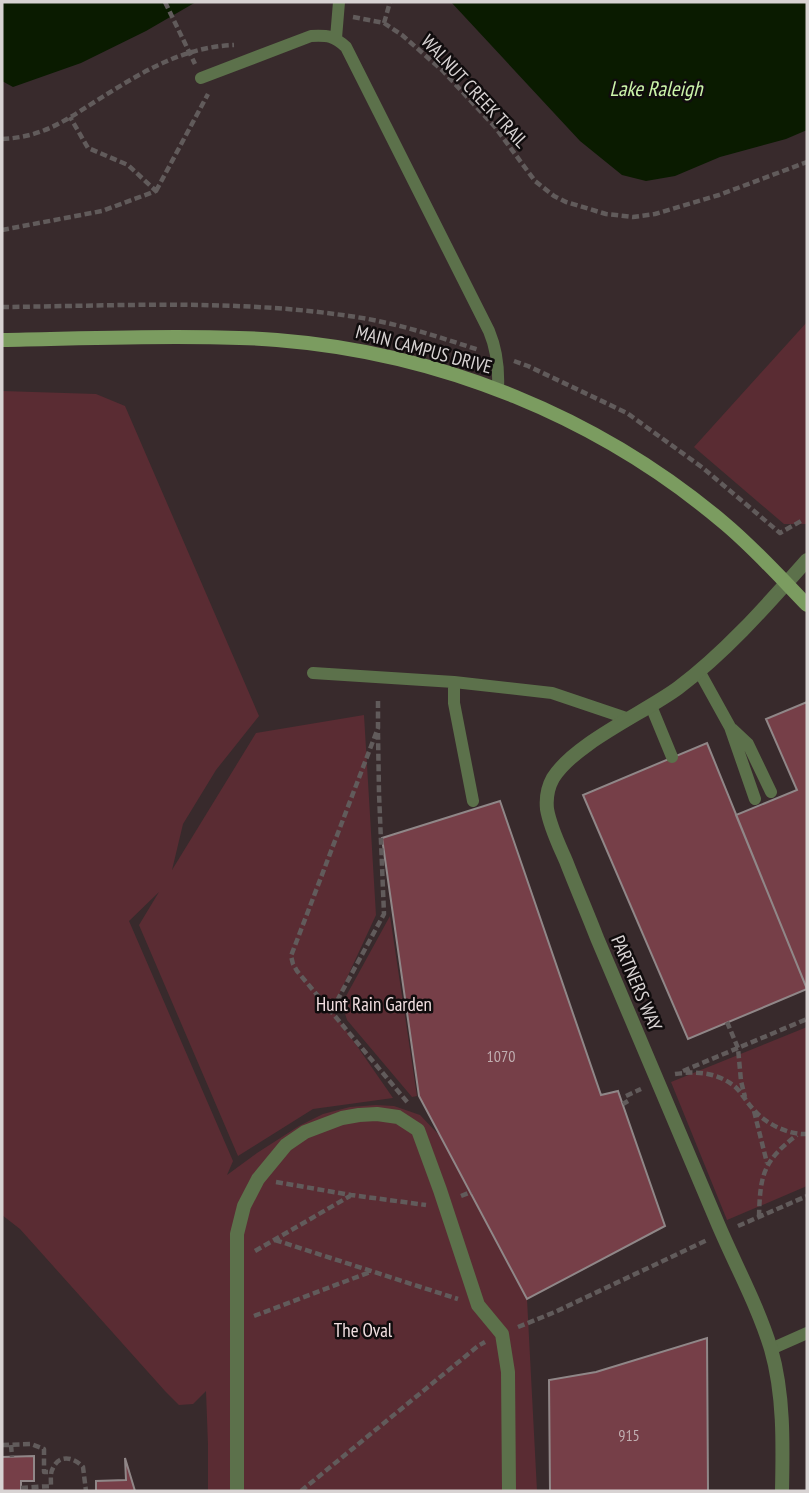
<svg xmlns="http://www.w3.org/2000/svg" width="809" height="1493" viewBox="0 0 809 1493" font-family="'PT Sans Narrow',sans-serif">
  <rect width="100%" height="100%" fill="#292223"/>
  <path fill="#382a2c" d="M2 2H807V1491H2Z"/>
  <path fill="#5a2c33" d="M807 322V524H784L694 447Z
    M2 391 96 394 125 406 259 716 216 770 183 824 172 870 256 733 364 715 376 915 332 1010 393 1098 313 1109 238 1156 139 925 159 892 129 921 233 1161 227 1175 257 1153 299 1126 323 1114 350 1107 376 1105 394 1106 420 1115 442 1138 527 1299 537 1491H208V1445L206 1391 193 1404 179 1405 165 1391 20 1229 2 1215Z
    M390 916 417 1096 412 1097 347 1020 344 1010 345 998Z
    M807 1027V1186L727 1220 671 1082Z"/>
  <path fill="#0a1b00" d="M2 2H196L146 31 81 63 13 87 2 81Z
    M451 2H807V130L786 139 720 157 675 176 646 181 622 175 580 141Z"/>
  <path fill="#763f48" stroke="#908788" stroke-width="2" d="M807 702V989L736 815 797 790 766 719Z
    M707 743 807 989 688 1039 583 795Z
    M500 801 601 1095 618 1091 665 1226 527 1299 419 1096 382 838Z
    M707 1338 708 1491H550L549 1380 596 1372Z
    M34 1456V1481H21V1491H2V1457Z
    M125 1458 135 1491H96V1481L126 1480Z"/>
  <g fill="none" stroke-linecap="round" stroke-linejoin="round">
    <path stroke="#615b5b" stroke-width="4.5" stroke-dasharray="7 3.5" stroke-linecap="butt" d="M165 2 195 64
      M353 17 384 23 402 35 443 71 495 127 535 181 554 196 566 202 606 214 633 217 655 214 719 195 807 162
      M384 23 390 2
      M2 139C42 137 63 122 96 101 139 74 181 47 234 45
      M156 191 208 94
      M2 230 102 211 156 191 128 165 88 148 70 117
      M2 307C117 306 235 299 349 316 394 322 436 336 479 350
      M514 361 528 366 627 413 703 468 780 533 801 521
      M378 701V728L291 956 293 964 297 971 408 1103
      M332 1010 384 914 379 793 378 733
      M727 1022 738 1048 741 1081 745 1097
      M683 1071 807 1019
      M675 1074C696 1071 715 1072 733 1085 742 1092 746 1102 754 1110 766 1124 789 1135 807 1134
      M626 1096 641 1089
      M623 1104 628 1101
      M754 1111 767 1163
      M276 1182 351 1195 426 1205
      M461 1196 471 1192
      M759 1217C760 1175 763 1161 797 1135
      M738 1226 807 1196
      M275 1240 458 1299
      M255 1251 350 1196
      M254 1316 370 1272
      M518 1327 555 1312 707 1240
      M2 1445 31 1444 44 1449V1472H51
      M11 1445 12 1457
      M21 1488 51 1486C51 1480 50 1473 53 1468 60 1453 75 1458 83 1467L86 1491
      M301 1491 478 1346 485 1342"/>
    <path stroke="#5c714b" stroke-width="12" d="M336 38 339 2
      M201 78 311 36C328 35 334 36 346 47L489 331C497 350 499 368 498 389
      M699 671 730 727 755 799
      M313 673 454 682 552 693 629 719
      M454 682V703L473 801
      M651 706 672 757
      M732 729 748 744 771 792
      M771 1349 807 1333"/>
    <path stroke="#5c714b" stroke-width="14" d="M237 1491V1234L244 1206 258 1179 286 1145 305 1132 342 1118 359 1115 377 1114 398 1117 418 1130 440 1190 478 1305 502 1334 508 1372 509 1491
      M782 1491C783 1444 784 1394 771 1349 757 1303 733 1261 715 1217 675 1124 636 1031 597 938 587 912 576 887 566 861 559 845 550 827 547 809 546 799 548 787 553 778 575 743 644 713 678 688 726 652 767 605 807 560"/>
    <path stroke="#7b9c60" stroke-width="14" d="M2 340C60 339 118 337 176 337 210 337 243 337 277 340 441 353 599 417 724 523 754 548 780 577 807 605"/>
  </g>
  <g text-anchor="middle" stroke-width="5" stroke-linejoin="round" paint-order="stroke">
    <g font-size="16" fill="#c0aeb0">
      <text x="501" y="1062">1070</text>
      <text x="629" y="1441">915</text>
    </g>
    <g font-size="19" fill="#d8d3d3" stroke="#100c0d">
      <text transform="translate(475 91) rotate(47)" y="7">WALNUT CREEK TRAIL</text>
      <text transform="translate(424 349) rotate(15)" y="7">MAIN CAMPUS DRIVE</text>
      <text transform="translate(637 983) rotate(67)" y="7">PARTNERS WAY</text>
    </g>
    <g font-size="19" fill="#f2dfe1" stroke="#100c0d">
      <text x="374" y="1011">Hunt Rain Garden</text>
      <text x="363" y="1337">The Oval</text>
    </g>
    <g font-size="21" font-style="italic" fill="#cbf4aa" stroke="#100c0d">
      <text x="656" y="96">Lake Raleigh</text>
    </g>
  </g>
  <rect width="809" height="1493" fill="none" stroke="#d8d3d3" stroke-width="7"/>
</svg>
